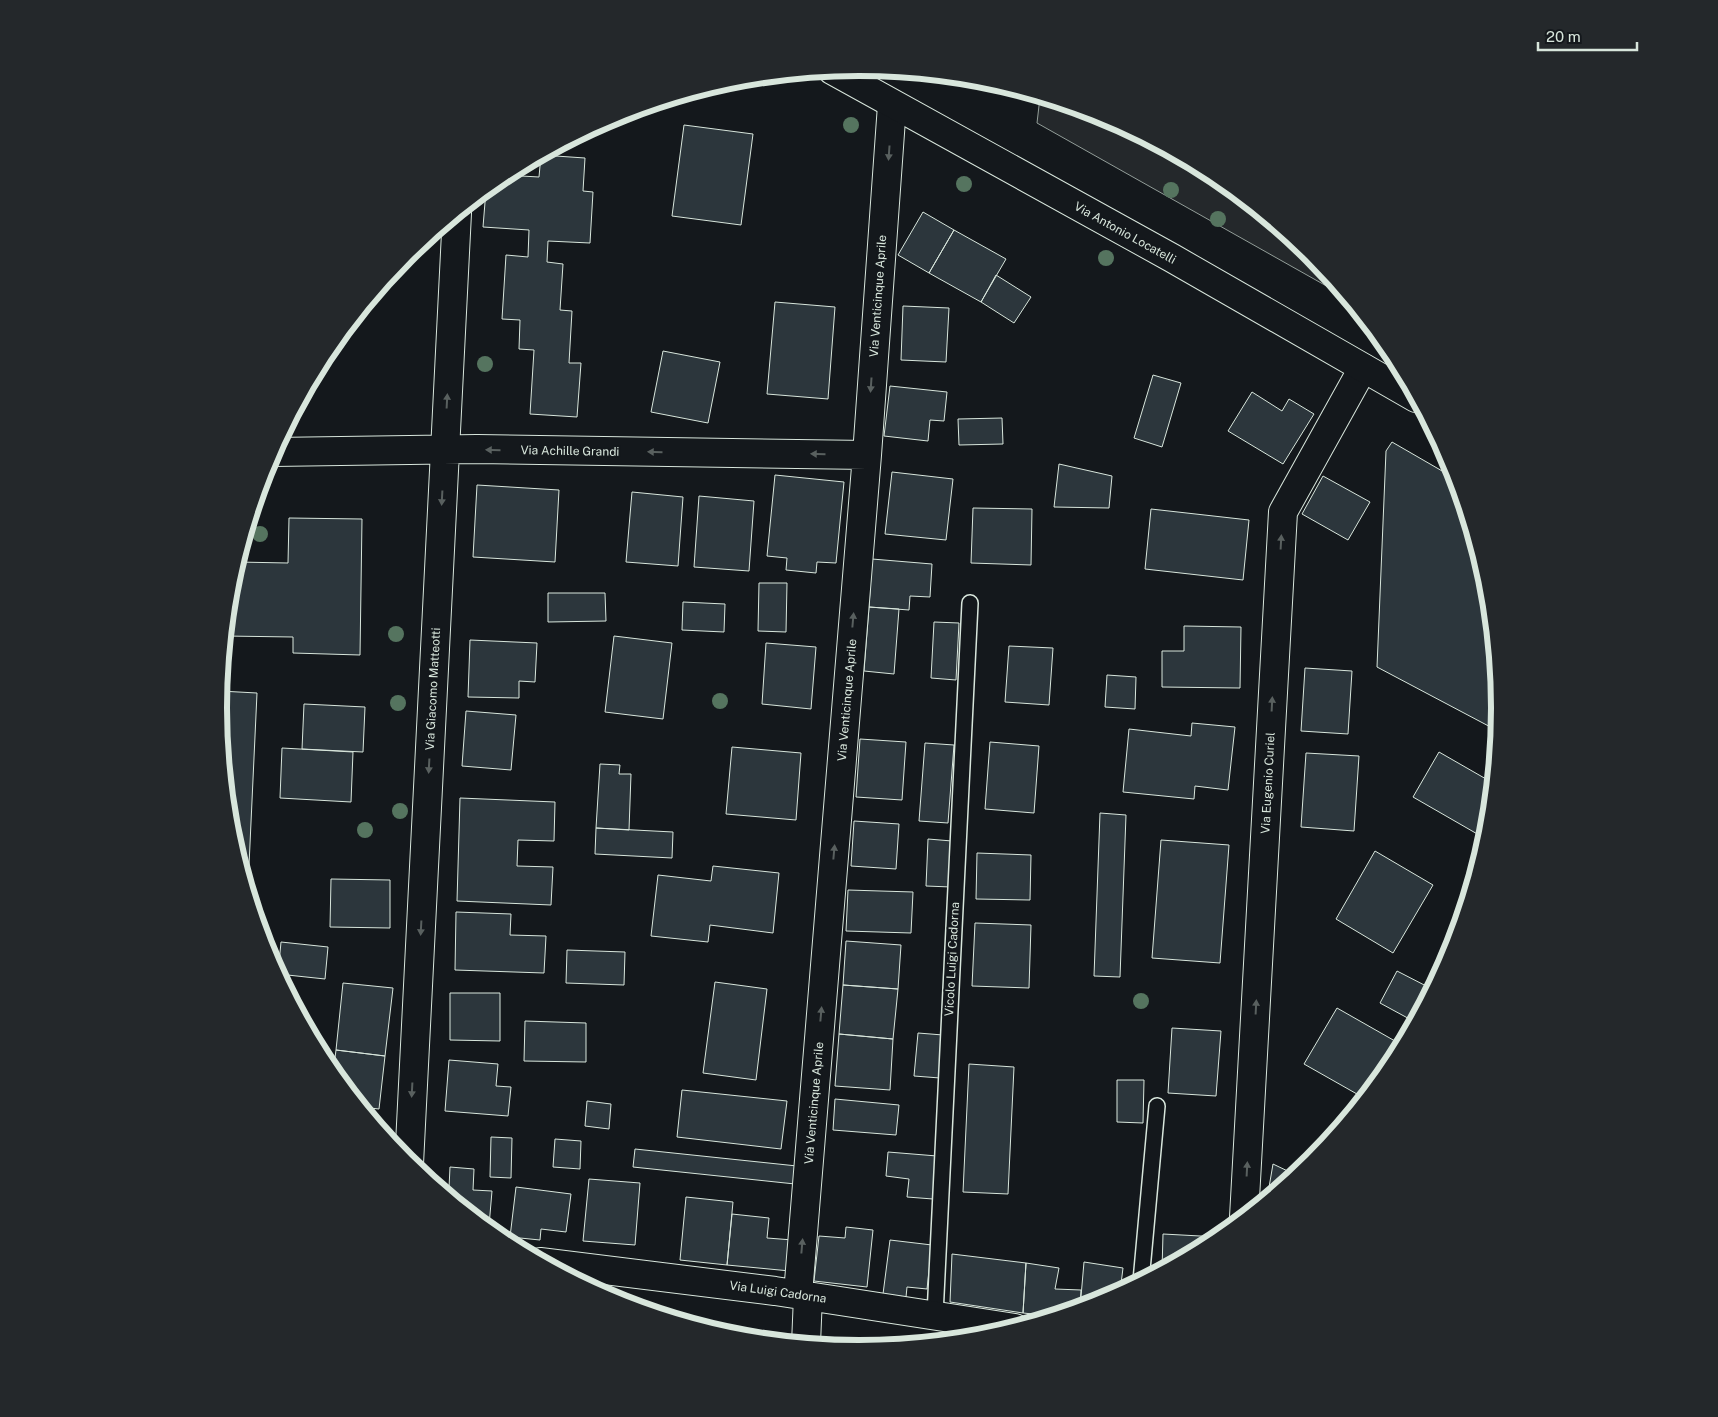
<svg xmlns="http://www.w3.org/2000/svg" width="1718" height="1417" viewBox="0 0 1718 1417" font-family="'Public Sans',sans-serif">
  <rect width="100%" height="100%" fill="#14181c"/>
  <path fill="#24282b" stroke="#939e99" d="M1040 97 1105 116 1215 176 1312 255 1346 297 1037 123Z"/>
  <path fill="#2c363c" stroke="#d8e6dc" d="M684 125 753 134 741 225 672 216Z
    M541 155 585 158 583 191 593 192 590 243 548 241 547 262 563 264 560 310 572 311 569 363H581L577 417 530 414 534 350 519 349 520 320 502 319 506 255 528 257 529 230 483 227 486 190 503 175 539 177Z
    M923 212 954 230 929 273 898 255Z
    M954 230 1006 259 981 302 929 273Z
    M996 275 1031 297 1014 323 981 302Z
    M775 302 835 307 828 399 767 394Z
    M903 306 949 308 946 362 901 360Z
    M663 351 720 362 708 423 651 412Z
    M1153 375 1181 383 1162 447 1134 438Z
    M890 386 947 392 944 421 930 420 928 441 884 436Z
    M1252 392 1282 411 1289 399 1314 414 1283 464 1228 431Z
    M1002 418 1003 444 959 445 958 419Z
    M1392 442 1456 479 1488 584 1500 709 1498 731 1377 667 1386 451Z
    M1059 464 1112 476 1109 508 1054 507Z
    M892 472 953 479 946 540 885 534Z
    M775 475 844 482 836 563 817 562 816 573 786 570 787 558 767 556Z
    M1323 476 1370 502 1348 540 1302 514Z
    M477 485 559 490 555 562 473 557Z
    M632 492 683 497 678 566 626 562Z
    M699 496 754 501 749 571 694 567Z
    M973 508 1032 509 1031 565 971 563Z
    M1151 509 1249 520 1243 580 1145 569Z
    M289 518 362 519 360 655 293 653V637L225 636 230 583 237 562 288 563Z
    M872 559 932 564 930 597 910 596 909 610 869 607Z
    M759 583H787L786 632 758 631Z
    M548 593H605L606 621 548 622Z
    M683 602 725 604 724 632 682 630Z
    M869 607 899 609 894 674 864 671Z
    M934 622 959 623 956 680 931 678Z
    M1184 626 1241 627 1240 688 1162 687V651H1184Z
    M614 636 672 643 663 719 605 712Z
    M470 640 537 643 535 682 519 681V698L468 697Z
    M766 643 816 647 811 709 762 704Z
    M1009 646 1053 648 1049 705 1005 702Z
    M1305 668 1352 671 1348 734 1301 731Z
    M1107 675 1136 677 1135 709 1105 707Z
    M220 691 257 693 248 887H246L230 833 218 708Z
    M304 704 365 707 363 752 302 749Z
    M466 711 516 715 511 770 462 766Z
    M1192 723 1235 727 1228 790 1195 786 1194 799 1123 792 1129 729 1191 736Z
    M860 739 906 742 902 800 856 797Z
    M990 742 1039 746 1034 813 985 809Z
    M925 743 954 745 948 823 919 821Z
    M732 747 801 753 796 820 726 814Z
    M282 748 353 752 351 802 280 798Z
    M1439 752 1493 783 1486 839 1413 797Z
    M1306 753 1359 756 1354 831 1301 827Z
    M600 764 620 765 619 774H631L629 830 596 828Z
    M460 798 555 802 554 841 518 840 517 866 553 867 551 905 457 901Z
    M1100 813 1126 815 1120 977 1094 976Z
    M854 821 899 824 896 869 851 866Z
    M596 828 673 832 672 858 595 854Z
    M928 839 952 841 951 887 926 886Z
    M1161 840 1229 845 1220 963 1152 958Z
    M1375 851 1433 885 1393 953 1336 919Z
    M977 853 1031 855 1030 900 976 899Z
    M713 866 779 873 773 933 710 925 708 942 651 936 658 875 711 881Z
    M331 879 390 880V928L330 927Z
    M848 890 913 892 911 933 846 931Z
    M456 912 511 914 510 935 546 936 544 973 455 970Z
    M975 923 1031 925 1029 988 972 986Z
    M846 941 901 945 898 989 843 985Z
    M281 942 328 947 325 979 278 974Z
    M567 950 625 952 624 985 566 983Z
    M1397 971 1432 989 1415 1022 1380 1003Z
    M715 982 767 989 756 1080 703 1073Z
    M343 983 393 988 385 1056 336 1050Z
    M843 985 898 989 893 1039 839 1034Z
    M450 993H500V1041L450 1040Z
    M1337 1008 1402 1045 1392 1065 1364 1098 1304 1064Z
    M525 1021 586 1023V1062L524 1061Z
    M1172 1028 1221 1031 1216 1096 1168 1093Z
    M918 1033 943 1035 940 1078 914 1076Z
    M839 1034 893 1039 890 1090 835 1086Z
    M336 1050 385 1056 379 1109 361 1107 333 1073Z
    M449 1060 498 1064 496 1086 511 1087 508 1116 445 1111Z
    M969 1064 1014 1067 1008 1194 963 1192Z
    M1117 1080H1144L1143 1123 1117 1122Z
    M682 1090 787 1101 781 1149 677 1137Z
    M835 1099 899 1105 896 1135 833 1130Z
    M587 1101 611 1104 609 1129 585 1126Z
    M491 1137 512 1138 511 1178 490 1177Z
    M555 1139 581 1141 580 1169 553 1167Z
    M635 1149 797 1166 795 1184 633 1167Z
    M888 1152 937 1156 933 1199 907 1197 909 1179 886 1176Z
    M1273 1164 1296 1175 1267 1199Z
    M450 1167 474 1169 473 1190 492 1191 489 1226H484L436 1187 449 1188Z
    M589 1179 640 1183 635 1245 583 1241Z
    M516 1187 571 1194 566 1232 541 1229 540 1240 510 1237Z
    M686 1197 733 1202 727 1265 680 1260Z
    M732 1214 769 1218 767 1238 793 1240 790 1271 727 1265Z
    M846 1227 873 1230 867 1287 814 1281 819 1236 845 1238Z
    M1163 1234 1219 1237V1238L1162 1270Z
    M890 1240 932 1245 927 1289 907 1287 906 1297 883 1294Z
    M952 1254 1026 1263 1023 1313 950 1302Z
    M1084 1262 1123 1268 1120 1292 1104 1301 1080 1308Z
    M1026 1263 1059 1268 1055 1289 1081 1290 1080 1308 1053 1316 1023 1313Z
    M710 1330 768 1334 767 1340 734 1337Z
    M901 1337 939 1342 900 1345Z
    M823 1338 874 1341V1348L859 1349 823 1346Z"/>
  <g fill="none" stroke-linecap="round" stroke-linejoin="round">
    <g stroke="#d8e6dc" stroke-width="18">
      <path id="lane" d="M1141 1281 1157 1106
        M935 1315 970 603"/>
    </g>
    <g stroke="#d8e6dc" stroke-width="30">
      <path id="street" d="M273 452 477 449 867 455
        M409 1164 457 213
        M1244 1217 1283 512 1363 368
        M540 1262 775 1291 1015 1328
        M798 1294 867 455 892 105
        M806 1344 808 1296"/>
    </g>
    <g stroke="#d8e6dc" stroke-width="30">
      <path id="primary" d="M832 70 1172 258 1416 398"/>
    </g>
    <use href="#lane" stroke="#14181c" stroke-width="15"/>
    <use href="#street" stroke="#14181c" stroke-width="28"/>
    <use href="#primary" stroke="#14181c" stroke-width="28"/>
  </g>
  <g fill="#55745f">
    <circle cx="851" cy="125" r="8"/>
    <circle cx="964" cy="184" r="8"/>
    <circle cx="1171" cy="190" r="8"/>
    <circle cx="1218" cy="219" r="8"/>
    <circle cx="1106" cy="258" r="8"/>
    <circle cx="485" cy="364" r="8"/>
    <circle cx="260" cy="534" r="8"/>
    <circle cx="396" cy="634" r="8"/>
    <circle cx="720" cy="701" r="8"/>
    <circle cx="398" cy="703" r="8"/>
    <circle cx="400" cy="811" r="8"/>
    <circle cx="365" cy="830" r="8"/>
    <circle cx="1141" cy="1001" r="8"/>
  </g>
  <defs><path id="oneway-solid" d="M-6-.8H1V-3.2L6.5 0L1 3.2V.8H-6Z" transform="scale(1.25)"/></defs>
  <g fill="#59605f">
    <use href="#oneway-solid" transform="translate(889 153) rotate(94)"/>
    <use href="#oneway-solid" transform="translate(871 385) rotate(94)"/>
    <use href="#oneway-solid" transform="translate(447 401) rotate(-87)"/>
    <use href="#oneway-solid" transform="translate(493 450) rotate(-179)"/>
    <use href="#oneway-solid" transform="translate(655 452) rotate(-179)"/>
    <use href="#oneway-solid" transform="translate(818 454) rotate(-179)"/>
    <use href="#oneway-solid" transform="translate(442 498) rotate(93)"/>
    <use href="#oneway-solid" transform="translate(1281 542) rotate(-87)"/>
    <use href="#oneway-solid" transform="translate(853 620) rotate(-85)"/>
    <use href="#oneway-solid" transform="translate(1272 704) rotate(-87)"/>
    <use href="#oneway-solid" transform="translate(429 766) rotate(93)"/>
    <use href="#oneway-solid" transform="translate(834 852) rotate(-85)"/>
    <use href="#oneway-solid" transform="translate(421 928) rotate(93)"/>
    <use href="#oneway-solid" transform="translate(1256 1007) rotate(-87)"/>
    <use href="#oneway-solid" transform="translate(821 1014) rotate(-85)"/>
    <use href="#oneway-solid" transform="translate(412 1090) rotate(93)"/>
    <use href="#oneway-solid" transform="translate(1247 1169) rotate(-87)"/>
    <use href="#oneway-solid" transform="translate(802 1246) rotate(-85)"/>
  </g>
  <g text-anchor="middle" stroke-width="4" stroke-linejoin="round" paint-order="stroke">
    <g font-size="12" fill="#d8e6dc" stroke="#14181c">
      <text transform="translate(1125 233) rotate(29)" y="4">Via Antonio Locatelli</text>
      <text transform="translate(878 296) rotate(-86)" y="4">Via Venticinque Aprile</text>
      <text transform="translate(570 451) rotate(1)" y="4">Via Achille Grandi</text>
      <text transform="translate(433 689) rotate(-87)" y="4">Via Giacomo Matteotti</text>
      <text transform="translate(847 700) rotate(-85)" y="4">Via Venticinque Aprile</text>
      <text transform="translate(1268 783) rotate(-87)" y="4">Via Eugenio Curiel</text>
      <text transform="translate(952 959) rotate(-87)" y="4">Vicolo Luigi Cadorna</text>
      <text transform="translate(814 1103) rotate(-85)" y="4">Via Venticinque Aprile</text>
      <text transform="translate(778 1292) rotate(8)" y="4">Via Luigi Cadorna</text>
    </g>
  </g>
  <path d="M0 0H1718V1417H0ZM227 708a632 632 0 1 1 1264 0a632 632 0 1 1-1264 0Z" fill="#24282b" fill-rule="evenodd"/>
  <path fill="none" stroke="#d8e6dc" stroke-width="6" d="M227 708a632 632 0 1 1 1264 0a632 632 0 1 1-1264 0Z"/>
  <path d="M1538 42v8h99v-8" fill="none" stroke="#d8e6dc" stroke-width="2.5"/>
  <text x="1546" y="42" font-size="15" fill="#d8e6dc" stroke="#14181c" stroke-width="4" paint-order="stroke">20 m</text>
</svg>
